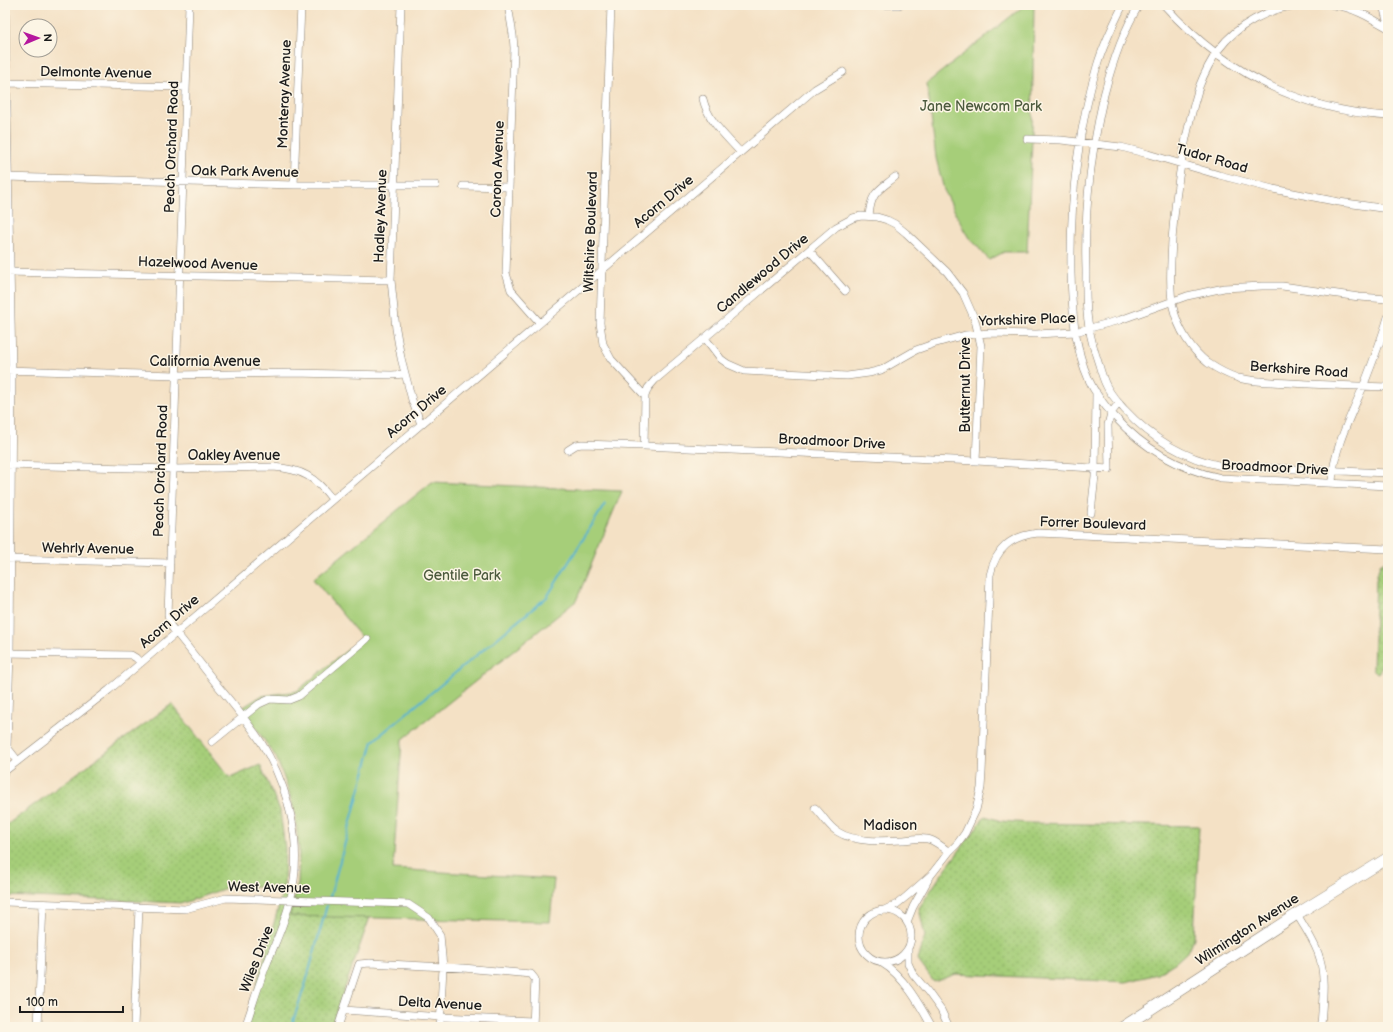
<svg xmlns="http://www.w3.org/2000/svg" width="1393" height="1032" viewBox="0 0 1393 1032" font-family="'Balsamiq Sans',sans-serif">
  <defs>
    <pattern id="grass-dots" width="8" height="8" patternUnits="userSpaceOnUse"><rect width="8" height="8" fill="#a6ce79"/><path d="M2 2h.1M6 6h.1" fill="none" stroke="#8eb068" stroke-width="1.8" stroke-linecap="round"/></pattern>
  </defs>
  <rect width="100%" height="100%" fill="#fcf5e5"/>
  <filter id="ink" filterUnits="userSpaceOnUse"><feTurbulence type="fractalNoise" baseFrequency=".025" numOctaves="2"/><feDisplacementMap in="SourceGraphic" scale="8" xChannelSelector="R" yChannelSelector="G"/><feConvolveMatrix kernelMatrix="1 2 1 2 8 2 1 2 1" color-interpolation-filters="sRGB"/></filter>
  <filter id="wash" filterUnits="userSpaceOnUse"><feTurbulence type="fractalNoise" baseFrequency=".012" numOctaves="4" result="noise"/><feDisplacementMap in="SourceGraphic" scale="16" xChannelSelector="R" yChannelSelector="G"/><feGaussianBlur stdDeviation="0.9" result="paint"/><feColorMatrix in="noise" values="0 0 0 0 0 0 0 0 0 0 0 0 0 0 0 0 0 1.4 0 .05"/><feComposite in="paint" operator="in"/></filter>
  <g filter="url(#wash)">
    <rect width="100%" height="100%" fill="#f4e1c5"/>
    <path fill="url(#grass-dots)" stroke="#61754a" d="M1388 559V644H1384L1382 666 1379 672 1377 673 1373 669 1376 579 1380 564Z
      M172 704 230 778 260 765 280 810 285 849 284 887 291 900 382 883 331 1027H245L284 887H229L183 903 5 896V826Z
      M985 816 1001 821 1028 823 1199 826 1194 938 1189 950 1176 962 1157 974 1126 982 956 974 934 982 917 959 925 936 919 908 939 878Z"/>
    <path fill="#a6ce79" stroke="#61754a" d="M1025 5H1034L1032 139 1027 252H1004L989 260 965 232 944 190 936 158 927 83Z
      M432 482 622 491 576 601 402 740 393 869 554 879 550 922 290 916 298 883 299 850 295 813 287 786 276 757 242 708 261 696 297 691 362 638 313 579Z"/>
    <g fill="none" stroke-linecap="round" stroke-linejoin="round">
      <path stroke="#53b2d1" stroke-width="2" d="M330 897 373 741 547 597 605 504
        M291 1027 306 982 327 905"/>
    </g>
  </g>
  <g filter="url(#ink)">
    <g fill="none" stroke-linecap="round" stroke-linejoin="round">
      <g stroke="#887e70" stroke-width="8">
        <path id="minor" d="M5 5 12 370 10 653 7 747
          M189 5 168 615 170 625 173 629C189 648 203 667 218 686 233 704 248 722 261 742 290 789 304 847 290 901 285 922 276 941 268 961 259 982 253 1005 245 1027
          M401 5 391 280 396 329 401 358 412 400 421 424
          M508 5 513 35 514 48 506 273 511 290 540 323
          M611 5 600 323 603 344 611 359 645 396 644 446
          M862 5H899
          M1123 5C1113 25 1103 45 1097 66 1077 133 1070 204 1071 273 1072 309 1074 347 1089 380 1095 394 1105 406 1115 417 1144 449 1179 469 1221 478L1388 486
          M1139 5C1122 33 1112 64 1104 95 1091 152 1084 211 1086 270 1086 288 1085 308 1089 327 1091 340 1095 353 1099 365 1101 372 1103 379 1106 385 1110 394 1118 402 1124 409 1151 438 1183 458 1222 466L1388 473
          M1164 5C1224 72 1298 110 1388 116
          M1297 5C1268 9 1237 25 1219 49 1211 60 1204 74 1199 87 1184 136 1176 188 1172 240 1171 262 1169 286 1173 307 1178 329 1191 350 1208 363 1217 369 1228 375 1238 378 1255 382 1273 382 1290 383 1323 385 1355 386 1388 387
          M1333 5C1353 7 1371 18 1388 28
          M1383 5 1388 25
          M5 83 186 87
          M703 99C708 121 726 136 740 152
          M1027 139 1061 140 1121 147 1148 154 1219 175 1273 189 1339 202 1388 209
          M5 177 294 185H436
          M294 185 301 5
          M463 186 509 187
          M869 216C871 192 878 191 895 177
          M809 250 845 291
          M5 272 391 280
          M705 338 721 359 728 364 744 371 847 376 869 373 881 370 916 350 933 344 965 335 990 333 1036 334 1075 332 1120 320 1187 296 1224 288 1262 286H1282L1359 297 1388 299
          M5 370 176 375 292 373 392 375 405 374
          M645 396 648 388 655 380 836 227 853 218 861 216 877 217 887 220 895 224 906 233 947 272 963 293 975 320 981 346 976 461
          M568 450 576 445 582 444 644 446 976 461 1109 469 1108 425 1111 413 1119 403
          M5 465 173 469 273 467C302 469 315 477 332 499
          M1332 483C1333 450 1350 417 1363 387 1372 364 1381 341 1388 317
          M1091 513 1095 476 1096 392
          M6 559 170 563
          M5 653 131 655 136 658 141 663
          M212 742 259 704 270 699 289 700 299 696 367 639
          M5 747H7L18 761
          M5 771 109 690 815 89 843 72
          M815 808C823 815 828 827 838 832 855 843 885 841 904 840 913 839 923 837 931 840 938 843 944 848 949 852
          M5 902 185 909 226 898 408 904 429 918 440 935 443 967 440 1027
          M859 936a26 26 0 1 1 52 0a26 26 0 1 1-52 0Z
          M882 911 897 904 907 896 931 875 949 852 957 844 965 833 976 810 981 788 982 773 990 575C996 548 1011 536 1038 533L1388 549
          M1297 914C1305 929 1316 943 1320 959 1326 980 1322 1005 1321 1027
          M907 922 913 907 928 880
          M908 949V963L913 974 928 992 941 1010 949 1027
          M882 963C903 975 920 1005 932 1027
          M344 1010 441 1017 533 1021
          M38 1027 43 904
          M134 1027 139 908
          M338 1027 359 964 370 963 463 968 531 974 535 979 533 1027"/>
      </g>
      <g stroke="#887e70" stroke-width="12">
        <path id="primary" d="M1123 1027 1297 914 1388 858"/>
      </g>
      <use href="#minor" stroke="#fff" stroke-width="7"/>
      <use href="#primary" stroke="#fff" stroke-width="11"/>
    </g>
  </g>
  <g text-anchor="middle" stroke-width="3" stroke-linejoin="round" paint-order="stroke">
    <g font-size="14" fill="#1c1c1c" stroke="#fcf5e5">
      <text transform="translate(96 72) rotate(1)" y="5">Delmonte Avenue</text>
      <text transform="translate(284 94) rotate(-88)" y="5">Monteray Avenue</text>
      <text transform="translate(171 147) rotate(-88)" y="5">Peach Orchard Road</text>
      <text transform="translate(1212 158) rotate(16)" y="5">Tudor Road</text>
      <text transform="translate(497 169) rotate(-88)" y="5">Corona Avenue</text>
      <text transform="translate(245 171) rotate(1)" y="5">Oak Park Avenue</text>
      <text transform="translate(663 201) rotate(-40)" y="5">Acorn Drive</text>
      <text transform="translate(380 216) rotate(-88)" y="5">Hadley Avenue</text>
      <text transform="translate(590 232) rotate(-88)" y="5">Wiltshire Boulevard</text>
      <text transform="translate(198 263) rotate(2)" y="5">Hazelwood Avenue</text>
      <text transform="translate(762 273) rotate(-40)" y="5">Candlewood Drive</text>
      <text transform="translate(1027 319) rotate(-2)" y="5">Yorkshire Place</text>
      <text x="205" y="366">California Avenue</text>
      <text transform="translate(1299 369) rotate(4)" y="5">Berkshire Road</text>
      <text transform="translate(965 385) rotate(-90)" y="5">Butternut Drive</text>
      <text transform="translate(416 411) rotate(-40)" y="5">Acorn Drive</text>
      <text transform="translate(832 441) rotate(3)" y="5">Broadmoor Drive</text>
      <text x="234" y="460">Oakley Avenue</text>
      <text transform="translate(1275 467) rotate(3)" y="5">Broadmoor Drive</text>
      <text transform="translate(160 471) rotate(-88)" y="5">Peach Orchard Road</text>
      <text transform="translate(1093 523) rotate(2)" y="5">Forrer Boulevard</text>
      <text transform="translate(88 548) rotate(1)" y="5">Wehrly Avenue</text>
      <text transform="translate(169 621) rotate(-41)" y="5">Acorn Drive</text>
      <text x="890" y="830">Madison</text>
      <text transform="translate(269 887) rotate(1)" y="5">West Avenue</text>
      <text transform="translate(1247 929) rotate(-33)" y="5">Wilmington Avenue</text>
      <text transform="translate(256 959) rotate(-69)" y="5">Wiles Drive</text>
      <text transform="translate(440 1003) rotate(3)" y="5">Delta Avenue</text>
    </g>
    <g font-size="14" fill="#4c5a3d" stroke="#fcf5e5">
      <text x="981" y="111">Jane Newcom Park</text>
      <text x="462" y="580">Gentile Park</text>
    </g>
  </g>
  <rect width="1393" height="1032" fill="none" stroke="#fcf5e5" stroke-width="20"/>
  <g transform="translate(38 38) rotate(88)"><circle r="19" fill="#fcf5e5" stroke="#a29e95"/>
  <path d="M0-3L7 15L0 10L-7 15Z" fill="#b5179e"/>
  <text y="-6" font-size="11" font-weight="bold" text-anchor="middle" fill="#1c1c1c">N</text>
  </g>
  <path d="M20 1006v6h103v-6" fill="none" stroke="#1c1c1c" stroke-width="2"/>
  <text x="26" y="1006" font-size="12" fill="#1c1c1c" stroke="#fcf5e5" stroke-width="3" paint-order="stroke">100 m</text>
</svg>
